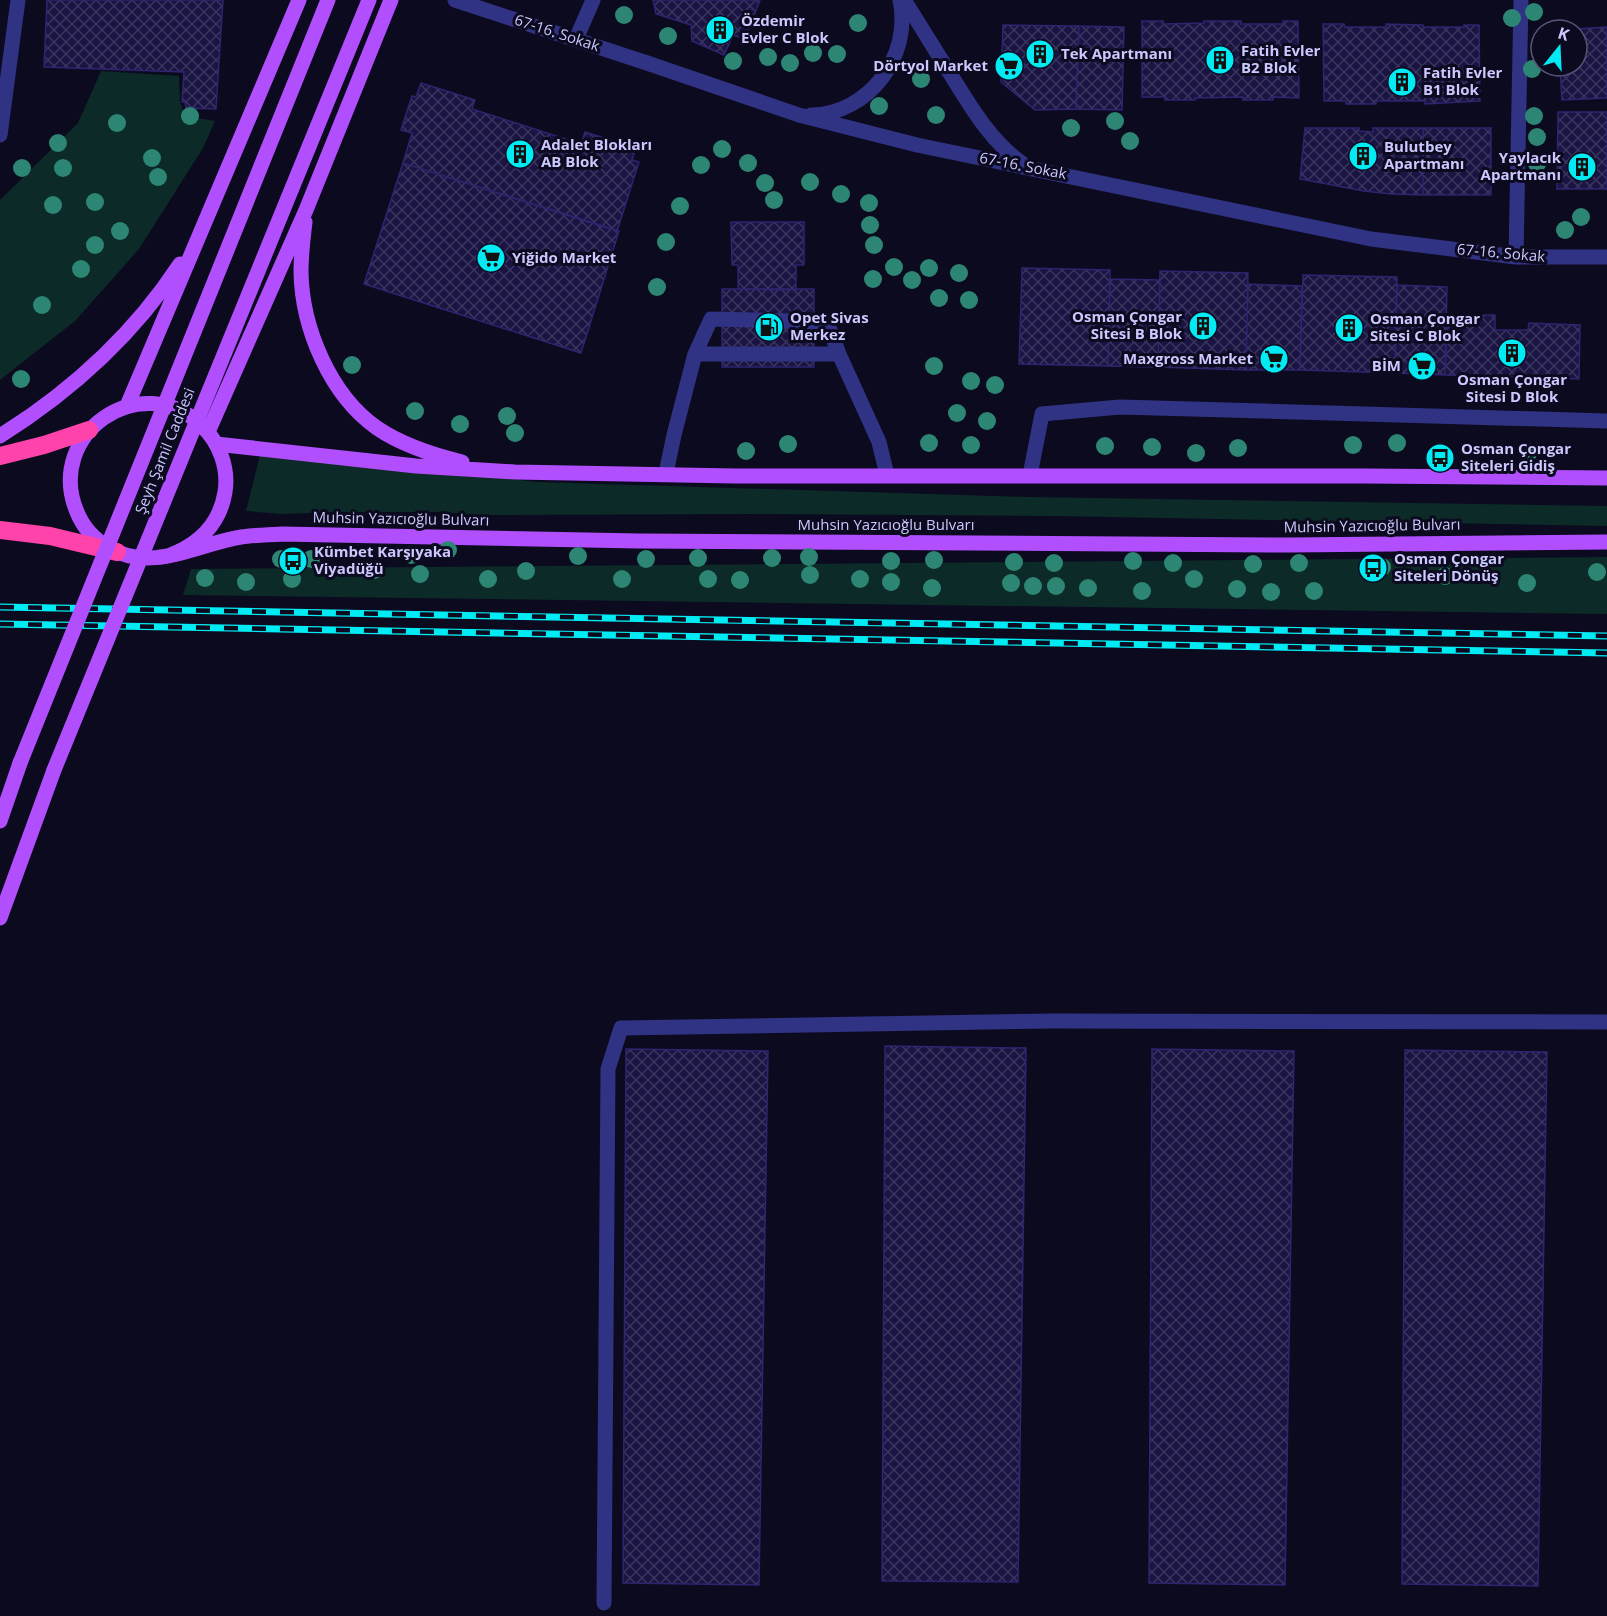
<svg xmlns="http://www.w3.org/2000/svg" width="1607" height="1616" viewBox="0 0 1607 1616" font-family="'Open Sans',sans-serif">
  <defs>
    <pattern id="building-cross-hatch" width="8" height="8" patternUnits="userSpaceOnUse" patternTransform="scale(1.5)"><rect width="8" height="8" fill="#1a1442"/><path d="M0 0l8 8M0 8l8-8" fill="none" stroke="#3a355e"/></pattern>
  </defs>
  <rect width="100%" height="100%" fill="#0c0a1f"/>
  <path fill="#0c2a27" d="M101 71 179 76 180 102 185 116 215 121 203 148 139 249 75 321 0 380V200L78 123Z
    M260 455 342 460 538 482 1029 497 1607 506V526L1055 516 752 514 486 515 436 512H337L282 514 246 511Z
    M1607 557V614L183 595 191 569Z"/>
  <path fill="url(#building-cross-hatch)" stroke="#2e2470" stroke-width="1.5" d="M47 0H223L216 109 186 108 185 102H182L184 72 44 67Z
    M653 0H760L745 39 733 35 724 55 692 41 691 25 656 14Z
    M1142 21H1163V24L1204 23V21H1241V24H1283V21H1298L1299 98 1273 97V100H1243V97L1195 98V100H1165V97H1142Z
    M1323 24H1344L1345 27H1386V24L1423 25V27H1464V25H1479L1480 101 1425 104V101H1376V104H1346V101H1324Z
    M1003 25 1079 26 1076 109 1035 110 1001 82Z
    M1079 26 1124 27 1122 110 1076 109Z
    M1607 27V98L1562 100 1560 66H1577V30H1560Z
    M421 83 475 100 472 109 581 144 585 132 636 148 632 160 639 162 617 231 403 163 412 133 401 130 412 96 416 97Z
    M1558 112H1607V189H1557Z
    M1305 128H1359V131L1373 132V128H1423V195L1392 194 1364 191 1300 179Z
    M1423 128H1491V195H1423Z
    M403 163 619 231 581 353 364 284Z
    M731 222H804V265H796V290L738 289V265H732Z
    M1022 268 1110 270 1108 366 1019 364Z
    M1160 271 1248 273 1246 370 1158 367Z
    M1303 275 1397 277 1395 373 1300 370Z
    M1110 279 1160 280 1158 367 1108 366Z
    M1248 284 1302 286 1300 370H1246Z
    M1397 285 1447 287 1445 375 1395 373Z
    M722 289H814V367H722Z
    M1478 315H1495V330H1528L1529 323 1580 325 1579 379 1445 375 1447 324H1478Z
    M885 1046 1026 1048 1018 1582 882 1581Z
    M626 1049 768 1051 759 1585 623 1583Z
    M1152 1049 1294 1051 1285 1585 1149 1583Z
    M1405 1050 1547 1052 1538 1586 1402 1584Z"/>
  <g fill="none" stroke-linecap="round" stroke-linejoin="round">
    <path stroke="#303283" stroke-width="15" d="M455 0 647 63 799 115 917 145 1371 239 1516 257H1607
      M904 0C920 25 935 50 951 75 971 107 991 142 1023 164
      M576 39 593 0
      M811 115C869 114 912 56 900 0
      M0 135 18 0
      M1516 257 1521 0
      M695 354 711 319 827 322 839 354
      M666 473 674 435 695 354H839L879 442 887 475
      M1030 475 1042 414 1120 407 1607 421
      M604 1603 608 1069 621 1028 1052 1021 1607 1022"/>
    <path stroke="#b14fff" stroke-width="15" d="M305 222C303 238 301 256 301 272 302 328 330 395 377 428 402 445 433 455 462 462
      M127 406 299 0
      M208 432 306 210 391 0
      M0 436C70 392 134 334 180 264
      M216 444 416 466 515 472 735 476H1363L1607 478
      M168 556C198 545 220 524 225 492 229 468 219 442 202 426 141 367 44 434 77 512 83 527 95 540 109 548 153 573 197 544 241 537 254 535 269 535 282 534L639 541 1289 545 1607 542
      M0 821 20 763
      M0 918 54 770"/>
    <path stroke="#ff43aa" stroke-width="18" d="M0 456 44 445 89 430
      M0 530 50 536 117 552"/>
    <g stroke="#00ebf3" stroke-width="7">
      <path id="rail" d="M0 607 1607 636
        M0 624 1607 653"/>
    </g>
    <use href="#rail" stroke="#0c0a1f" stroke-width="4.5" stroke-dasharray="14" stroke-linecap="butt"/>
    <path stroke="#b14fff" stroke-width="15" d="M20 763 328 0
      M54 770 369 0"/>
  </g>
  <g fill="#2d8673">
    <circle cx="1534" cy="12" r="9"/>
    <circle cx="624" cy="15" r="9"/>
    <circle cx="1512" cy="18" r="9"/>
    <circle cx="858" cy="23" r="9"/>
    <circle cx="668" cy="36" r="9"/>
    <circle cx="813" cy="53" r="9"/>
    <circle cx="837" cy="54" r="9"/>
    <circle cx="768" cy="57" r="9"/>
    <circle cx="733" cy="61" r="9"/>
    <circle cx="790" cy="63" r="9"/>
    <circle cx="1532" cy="69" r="9"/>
    <circle cx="921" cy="79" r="9"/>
    <circle cx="879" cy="106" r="9"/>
    <circle cx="936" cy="115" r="9"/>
    <circle cx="190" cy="116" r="9"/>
    <circle cx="1534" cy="116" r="9"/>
    <circle cx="1115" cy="121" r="9"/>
    <circle cx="117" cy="123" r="9"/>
    <circle cx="1071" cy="128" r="9"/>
    <circle cx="1537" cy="137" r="9"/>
    <circle cx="1130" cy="141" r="9"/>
    <circle cx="58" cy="143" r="9"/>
    <circle cx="722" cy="149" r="9"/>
    <circle cx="152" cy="158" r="9"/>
    <circle cx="748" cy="163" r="9"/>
    <circle cx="1537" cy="164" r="9"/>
    <circle cx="701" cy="165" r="9"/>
    <circle cx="22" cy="168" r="9"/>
    <circle cx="63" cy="168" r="9"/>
    <circle cx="158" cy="177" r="9"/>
    <circle cx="810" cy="182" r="9"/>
    <circle cx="765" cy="183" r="9"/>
    <circle cx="841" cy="194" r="9"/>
    <circle cx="774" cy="200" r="9"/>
    <circle cx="95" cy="202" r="9"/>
    <circle cx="869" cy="203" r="9"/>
    <circle cx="53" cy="205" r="9"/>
    <circle cx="680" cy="206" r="9"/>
    <circle cx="1581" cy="217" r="9"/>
    <circle cx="870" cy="225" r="9"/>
    <circle cx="1565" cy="230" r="9"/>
    <circle cx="120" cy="231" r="9"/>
    <circle cx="666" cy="242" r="9"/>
    <circle cx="95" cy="245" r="9"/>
    <circle cx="874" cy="245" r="9"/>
    <circle cx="894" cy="267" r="9"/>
    <circle cx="929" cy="268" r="9"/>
    <circle cx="81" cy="269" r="9"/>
    <circle cx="959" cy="273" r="9"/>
    <circle cx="873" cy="279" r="9"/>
    <circle cx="912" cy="280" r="9"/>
    <circle cx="657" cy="287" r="9"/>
    <circle cx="939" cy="298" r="9"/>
    <circle cx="969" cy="300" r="9"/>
    <circle cx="42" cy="305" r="9"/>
    <circle cx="352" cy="365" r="9"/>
    <circle cx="934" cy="366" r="9"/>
    <circle cx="21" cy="379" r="9"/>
    <circle cx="971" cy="381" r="9"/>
    <circle cx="995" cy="385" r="9"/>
    <circle cx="415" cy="411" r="9"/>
    <circle cx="957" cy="413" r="9"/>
    <circle cx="507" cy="416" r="9"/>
    <circle cx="987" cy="421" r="9"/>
    <circle cx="460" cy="424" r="9"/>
    <circle cx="515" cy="433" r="9"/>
    <circle cx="929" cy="443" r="9"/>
    <circle cx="1397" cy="443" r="9"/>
    <circle cx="788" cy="444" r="9"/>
    <circle cx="971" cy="445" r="9"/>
    <circle cx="1353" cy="445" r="9"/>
    <circle cx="1105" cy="446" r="9"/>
    <circle cx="1152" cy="447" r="9"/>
    <circle cx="1238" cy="448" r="9"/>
    <circle cx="746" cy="451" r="9"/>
    <circle cx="1529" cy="452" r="9"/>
    <circle cx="1196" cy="453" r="9"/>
    <circle cx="448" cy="550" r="9"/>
    <circle cx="411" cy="555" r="9"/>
    <circle cx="578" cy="556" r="9"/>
    <circle cx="809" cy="557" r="9"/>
    <circle cx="698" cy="558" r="9"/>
    <circle cx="772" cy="558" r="9"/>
    <circle cx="281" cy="559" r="9"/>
    <circle cx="311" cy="559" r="9"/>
    <circle cx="646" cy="559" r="9"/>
    <circle cx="934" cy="560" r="9"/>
    <circle cx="891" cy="561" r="9"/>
    <circle cx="1133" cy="561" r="9"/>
    <circle cx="1014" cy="562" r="9"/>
    <circle cx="1054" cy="563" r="9"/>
    <circle cx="1173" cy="563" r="9"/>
    <circle cx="1299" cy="563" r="9"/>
    <circle cx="1253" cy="564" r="9"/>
    <circle cx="1382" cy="567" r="9"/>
    <circle cx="374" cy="570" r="9"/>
    <circle cx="526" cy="571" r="9"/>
    <circle cx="1597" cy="572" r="9"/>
    <circle cx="420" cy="574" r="9"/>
    <circle cx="810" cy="575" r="9"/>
    <circle cx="1445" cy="576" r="9"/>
    <circle cx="205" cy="578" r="9"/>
    <circle cx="292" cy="579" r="9"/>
    <circle cx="488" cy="579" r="9"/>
    <circle cx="622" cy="579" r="9"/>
    <circle cx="708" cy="579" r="9"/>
    <circle cx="860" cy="579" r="9"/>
    <circle cx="1194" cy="579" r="9"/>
    <circle cx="740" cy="580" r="9"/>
    <circle cx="246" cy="582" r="9"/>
    <circle cx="891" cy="582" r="9"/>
    <circle cx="1011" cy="583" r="9"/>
    <circle cx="1527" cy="583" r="9"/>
    <circle cx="1033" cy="586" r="9"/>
    <circle cx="1056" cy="586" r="9"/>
    <circle cx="932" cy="588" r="9"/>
    <circle cx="1088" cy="588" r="9"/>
    <circle cx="1237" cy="589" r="9"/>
    <circle cx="1142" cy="591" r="9"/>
    <circle cx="1314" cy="591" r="9"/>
    <circle cx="1271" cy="592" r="9"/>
  </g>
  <defs>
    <g id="building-disc" transform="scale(1.5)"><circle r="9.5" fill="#00ebf3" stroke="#0c0a1f"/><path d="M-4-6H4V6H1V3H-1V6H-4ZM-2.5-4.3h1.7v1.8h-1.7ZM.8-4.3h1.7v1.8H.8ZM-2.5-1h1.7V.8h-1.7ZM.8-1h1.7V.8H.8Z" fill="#111"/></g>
    <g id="supermarket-disc" transform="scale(1.5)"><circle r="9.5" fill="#00ebf3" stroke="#0c0a1f"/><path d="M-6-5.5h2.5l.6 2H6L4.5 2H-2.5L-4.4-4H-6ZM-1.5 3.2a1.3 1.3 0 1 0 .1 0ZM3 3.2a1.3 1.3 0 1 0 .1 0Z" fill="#111"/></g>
    <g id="fuel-disc" transform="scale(1.5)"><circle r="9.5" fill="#00ebf3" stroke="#0c0a1f"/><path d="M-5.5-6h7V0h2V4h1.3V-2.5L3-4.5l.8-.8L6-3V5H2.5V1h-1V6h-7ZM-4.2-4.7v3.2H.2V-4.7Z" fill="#111"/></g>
    <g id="bus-disc" transform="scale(1.5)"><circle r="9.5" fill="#00ebf3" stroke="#0c0a1f"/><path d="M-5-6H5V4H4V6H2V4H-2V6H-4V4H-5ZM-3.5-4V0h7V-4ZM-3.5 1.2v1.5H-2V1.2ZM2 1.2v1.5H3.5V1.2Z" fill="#111"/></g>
  </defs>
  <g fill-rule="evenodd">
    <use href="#building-disc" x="720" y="30"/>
    <use href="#building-disc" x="1040" y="54"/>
    <use href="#building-disc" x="1220" y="60"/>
    <use href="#supermarket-disc" x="1009" y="66"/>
    <use href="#building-disc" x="1402" y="82"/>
    <use href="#building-disc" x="520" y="154"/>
    <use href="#building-disc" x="1363" y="156"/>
    <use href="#building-disc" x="1582" y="167"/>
    <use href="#supermarket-disc" x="491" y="258"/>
    <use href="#building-disc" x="1203" y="326"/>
    <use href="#fuel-disc" x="769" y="327"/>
    <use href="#building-disc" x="1349" y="328"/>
    <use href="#building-disc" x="1512" y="353"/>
    <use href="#supermarket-disc" x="1274" y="359"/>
    <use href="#supermarket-disc" x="1422" y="366"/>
    <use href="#bus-disc" x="1440" y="458"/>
    <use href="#bus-disc" x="293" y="561"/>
    <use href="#bus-disc" x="1373" y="568"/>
  </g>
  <g text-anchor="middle" stroke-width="6" stroke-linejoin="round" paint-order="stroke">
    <g font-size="15" font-weight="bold" fill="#cbc8ff" stroke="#0c0a1f" text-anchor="start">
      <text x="741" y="26">Özdemir<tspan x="741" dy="17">Evler C Blok</tspan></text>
      <text x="1241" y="56">Fatih Evler<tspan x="1241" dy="17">B2 Blok</tspan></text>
      <text x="1061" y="59">Tek Apartmanı</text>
      <text x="988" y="71" text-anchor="end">Dörtyol Market</text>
      <text x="1423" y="78">Fatih Evler<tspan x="1423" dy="17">B1 Blok</tspan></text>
      <text x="541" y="150">Adalet Blokları<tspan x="541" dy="17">AB Blok</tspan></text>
      <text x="1384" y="152">Bulutbey<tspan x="1384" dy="17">Apartmanı</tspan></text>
      <text x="1561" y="163" text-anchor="end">Yaylacık<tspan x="1561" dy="17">Apartmanı</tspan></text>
      <text x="512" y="263">Yiğido Market</text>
      <text x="1182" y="322" text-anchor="end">Osman Çongar<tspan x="1182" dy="17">Sitesi B Blok</tspan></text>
      <text x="790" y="323">Opet Sivas<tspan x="790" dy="17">Merkez</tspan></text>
      <text x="1370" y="324">Osman Çongar<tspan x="1370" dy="17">Sitesi C Blok</tspan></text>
      <text x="1253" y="364" text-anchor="end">Maxgross Market</text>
      <text x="1401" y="371" text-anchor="end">BİM</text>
      <text x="1512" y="385" text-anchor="middle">Osman Çongar<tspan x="1512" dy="17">Sitesi D Blok</tspan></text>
      <text x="1461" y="454">Osman Çongar<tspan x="1461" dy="17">Siteleri Gidiş</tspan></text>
      <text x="314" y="557">Kümbet Karşıyaka<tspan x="314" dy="17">Viyadüğü</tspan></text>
      <text x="1394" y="564">Osman Çongar<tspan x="1394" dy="17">Siteleri Dönüş</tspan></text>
    </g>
    <g font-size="15" fill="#cbc8ff" stroke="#0c0a1f">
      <text transform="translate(557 33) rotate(18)" y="5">67-16. Sokak</text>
      <text transform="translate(1023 166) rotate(11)" y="5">67-16. Sokak</text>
      <text transform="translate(1501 253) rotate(5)" y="5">67-16. Sokak</text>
      <text transform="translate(165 451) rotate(-68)" y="5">Şeyh Şamil Caddesi</text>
      <text transform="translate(401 519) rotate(1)" y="5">Muhsin Yazıcıoğlu Bulvarı</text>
      <text x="886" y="530">Muhsin Yazıcıoğlu Bulvarı</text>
      <text transform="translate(1372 526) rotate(-1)" y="5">Muhsin Yazıcıoğlu Bulvarı</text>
    </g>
  </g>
  <g transform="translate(1559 48) rotate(18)"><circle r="28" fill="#0c0a1f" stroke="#585679" stroke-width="1.5"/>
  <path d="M0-4.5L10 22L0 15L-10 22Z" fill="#00ebf3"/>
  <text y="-9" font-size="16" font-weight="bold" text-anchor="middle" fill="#cbc8ff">K</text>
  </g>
</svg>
